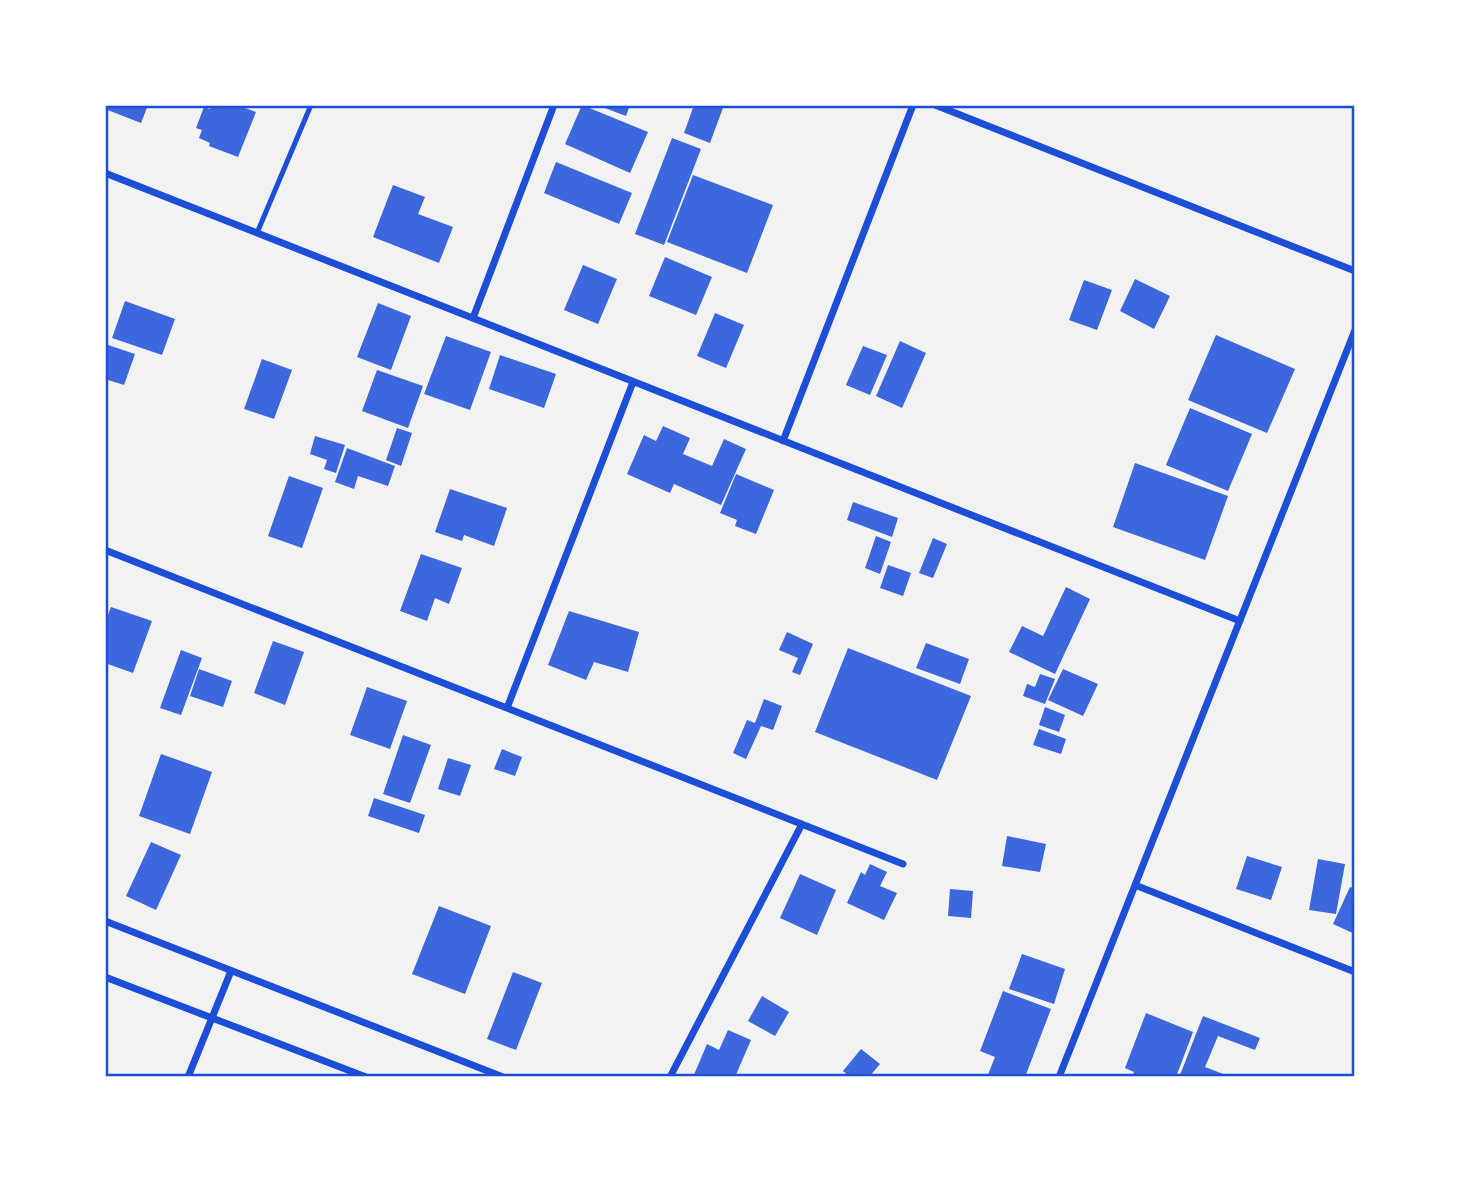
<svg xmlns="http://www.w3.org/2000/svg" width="1460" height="1182" viewBox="0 0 1460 1182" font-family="Barlow,sans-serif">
  <rect width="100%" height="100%" fill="#f2f2f2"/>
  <path fill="#3d67dc" d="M105 105H148L141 123 105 109Z
    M211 105H237L256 112 238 157 209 146 210 143 199 138 202 130 196 128 204 107 210 109Z
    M582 105 648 132 630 173 565 144Z
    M597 105H630L626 116Z
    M694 105H724L710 143 684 133Z
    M672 138 701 149 664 245 635 234Z
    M556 162 632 193 619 224 544 193Z
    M693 175 773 205 747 273 667 242Z
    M393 185 425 197 418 214 453 227 439 263 373 237Z
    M665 257 712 277 696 315 649 296Z
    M583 265 617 279 598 324 564 310Z
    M1135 279 1170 296 1154 329 1120 311Z
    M1084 280 1112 290 1097 330 1069 320Z
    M125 301 175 319 162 355 112 338Z
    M378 303 411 316 391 370 357 357Z
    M715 313 744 325 726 368 697 356Z
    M1216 335 1295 369 1267 433 1188 400Z
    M446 336 491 352 470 410 424 394Z
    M900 341 926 353 902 408 876 396Z
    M105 344 135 354 124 385 105 379Z
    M863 346 887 355 870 395 846 385Z
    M500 355 556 374 544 408 489 389Z
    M262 359 292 370 274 419 244 409Z
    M377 370 423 386 408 428 362 411Z
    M1190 408 1252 434 1228 491 1166 465Z
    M663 426 690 438 683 454 712 466 724 439 746 449 721 505 674 484 670 493 627 474 644 435 656 441Z
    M397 428 412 433 401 466 386 460Z
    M315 436 345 445 336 473 324 469 327 460 310 454Z
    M347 448 395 466 388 486 358 476 354 489 335 482Z
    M1135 463 1228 496 1205 560 1113 527Z
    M736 474 774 490 756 534 735 526 737 520 720 513Z
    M289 476 323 488 302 548 268 536Z
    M450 489 507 508 494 546 464 535 462 541 435 532Z
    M853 502 898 518 892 537 847 520Z
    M876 536 891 542 880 574 865 568Z
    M933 538 947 544 933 578 919 573Z
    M421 554 462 568 449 604 435 598 427 621 400 611Z
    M888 565 911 573 903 596 880 588Z
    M1066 587 1090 599 1055 674 1009 652 1022 626 1043 636Z
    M111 607 152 621 133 673 105 663V623Z
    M569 611 639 632 628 672 594 662 586 680 548 665Z
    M787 632 813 644 800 675 792 672 798 658 779 650Z
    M273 641 304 652 285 705 254 693Z
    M926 643 969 659 960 684 916 668Z
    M848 648 971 696 937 780 815 732Z
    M181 650 202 658 181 715 160 708Z
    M199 669 232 681 223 707 190 696Z
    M1063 669 1098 684 1083 716 1048 700Z
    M1040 674 1055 679 1045 704 1023 696 1027 684 1035 687Z
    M367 687 407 701 390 749 350 735Z
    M764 699 782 706 773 730 761 726 746 759 733 753 747 720 755 723Z
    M1045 707 1065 715 1059 732 1039 725Z
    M1039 729 1066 739 1061 754 1033 745Z
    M403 735 431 745 410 803 383 794Z
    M502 749 522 757 515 776 494 769Z
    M161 754 212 772 190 834 139 816Z
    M448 758 471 765 460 796 438 789Z
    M374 798 425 815 419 833 368 816Z
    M1007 836 1046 844 1040 872 1002 866Z
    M151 842 181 855 156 910 126 896Z
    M1247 856 1282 867 1271 900 1236 889Z
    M1318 859 1345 864 1336 914 1309 910Z
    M870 864 887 872 880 886 897 893 884 920 847 903 861 872 865 875Z
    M800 874 836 890 817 935 780 918Z
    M1350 887 1355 889V934L1333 924Z
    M950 889 973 891 971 918 948 916Z
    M439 906 491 926 465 994 412 974Z
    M1022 954 1065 969 1054 1004 1009 989Z
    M513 972 542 983 516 1050 487 1039Z
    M1003 991 1051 1009 1025 1077H987L995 1057 980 1051Z
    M762 996 789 1012 775 1036 748 1021Z
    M1146 1013 1193 1032 1176 1077H1132L1134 1072 1125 1068Z
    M1203 1016 1260 1038 1255 1050 1218 1036 1205 1067 1231 1077H1187L1180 1075Z
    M728 1030 751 1040 735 1077H693L707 1044 719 1050Z
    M861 1049 880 1064 869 1077H850L843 1071Z"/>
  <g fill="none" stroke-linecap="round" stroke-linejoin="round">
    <path stroke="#1d4ed8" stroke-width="5" d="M257 233 311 105"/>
    <path stroke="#1d4ed8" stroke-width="7" d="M935 105 1355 271
      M105 173 1240 621
      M473 318 554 105
      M783 441 913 105
      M105 550 903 864
      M507 708 633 382
      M1135 885 1355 972
      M105 921 503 1077
      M105 977 366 1077
      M188 1077 231 971
      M670 1077 802 824
      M1059 1077 1355 330"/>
  </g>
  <rect width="1460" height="1182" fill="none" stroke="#ffffff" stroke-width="214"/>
  <rect x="107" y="107" width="1246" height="968" fill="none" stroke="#1d4ed8" stroke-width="2.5"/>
</svg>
